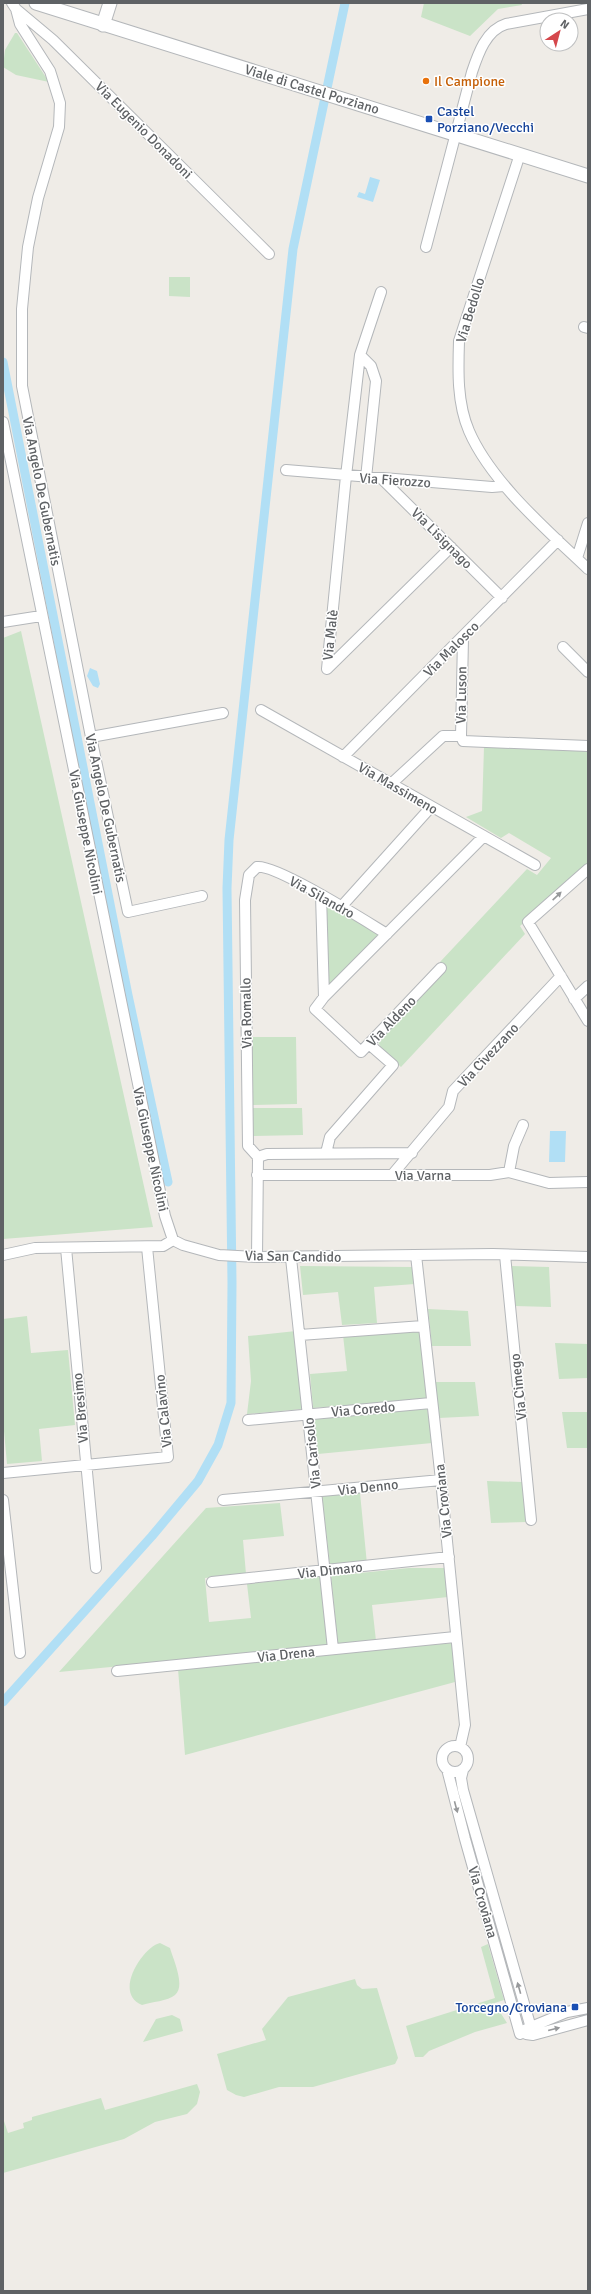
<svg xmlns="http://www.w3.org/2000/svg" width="591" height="2294" viewBox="0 0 591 2294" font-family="Signika,sans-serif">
  <rect width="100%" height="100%" fill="#efece7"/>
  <path fill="#cae3c7" d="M424 3H521L522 5 498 9 470 36 421 17Z
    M15 33H17L49 82 16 75 3 67 5 50Z
    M169 277H190V297L169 296Z
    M21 631 153 1227 3 1239V638Z
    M484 747 588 750V865L520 926 525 934 401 1067 381 1049 378 1041 445 967 440 962 527 869 537 875 551 858 509 833 501 838 466 817 482 811Z
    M326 903 379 935 327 988Z
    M251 1037H296L297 1104 252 1105Z
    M252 1108H302L303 1135 252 1136Z
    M300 1266 412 1267 415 1284 374 1287 377 1323 342 1325 338 1292 303 1295Z
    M511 1266 549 1267 551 1307 515 1306Z
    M428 1309 468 1311 471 1346H432Z
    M27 1316 31 1353 68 1350 75 1425 39 1429 42 1461 7 1464 3 1420V1319Z
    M420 1329 427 1399 313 1408 310 1374 347 1371 343 1335Z
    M296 1331 303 1409 247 1414 251 1381 248 1336Z
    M555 1343 588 1344V1378L559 1379Z
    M435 1382H475L479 1416 439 1418Z
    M427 1407 432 1443 318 1454 314 1417Z
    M562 1412H588V1448H567Z
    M487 1481 522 1482 527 1522 491 1523Z
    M360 1493 367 1564 330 1567 322 1496Z
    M280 1503 284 1536 243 1540 246 1574 205 1578 209 1622 251 1618 247 1584 322 1576 330 1646 59 1672 206 1508Z
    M409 1568H445L448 1597 372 1605 376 1641 338 1645 331 1576Z
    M452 1643 455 1682 185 1755 178 1669Z
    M160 1943 170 1948C173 1959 186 1986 175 1995 168 2001 151 2002 142 2005 112 1993 144 1946 160 1943Z
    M488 1944 504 2000 482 2007 485 2014 500 2012 507 2023 475 2032 429 2051 423 2057H415L406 2026 495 1998 481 1947Z
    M355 1979 357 1985 362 1989 377 1988 398 2058 395 2064 313 2087H279L244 2097 236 2095 227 2090 217 2054 266 2040 262 2029 288 1997Z
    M172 2015 180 2019 183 2031 143 2042 156 2019Z
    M197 2084 200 2092 197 2104 187 2114 155 2122 124 2139 3 2173V2118L8 2133 24 2128 23 2123 32 2120V2117L101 2098 105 2110Z"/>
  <path fill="#b1dff5" d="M370 177 380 180 373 202 357 197 359 192 365 194Z
    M90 668 97 671 100 684 98 688 93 686 87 676Z
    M550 1131H566L565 1162H549Z"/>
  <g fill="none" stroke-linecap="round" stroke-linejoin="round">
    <path stroke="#b1dff5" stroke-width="9" d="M3 362 128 995 168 1182
      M3 1702 152 1536 198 1481 218 1445 231 1403 232 1283 227 888 229 840 293 249 345 3"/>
    <g stroke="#b4b7ba" stroke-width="12">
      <path id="minor" d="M12 3 16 9 20 24 50 71 60 103 59 127 38 198 28 247 22 309V386L91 737 128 912 202 896
        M16 9 53 40 269 254
        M520 154 459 341C458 371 457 403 469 431 491 482 548 531 588 569
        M426 247 472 72C478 54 486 30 506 24L588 9
        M381 292 360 355 346 476 327 669 451 547
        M584 327 588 328
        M360 355 371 366 376 381 366 478
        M3 422 165 1216 173 1240
        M286 470 492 487 504 486
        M382 479 502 598
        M577 558 588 523
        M3 622 41 616
        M463 638 461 736 463 741 588 746
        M563 647 588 672
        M261 710 535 865
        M91 737 223 713
        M343 757 558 540
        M391 784 443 736H461
        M588 869 528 922 588 1021
        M321 895 324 997
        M341 907 431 807
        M441 968 361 1052 315 1009 324 997 484 836
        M574 999 588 986
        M326 1153 330 1137 393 1065 370 1045
        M258 1157 248 1146 245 900 249 875 257 867C276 864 367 922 387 934
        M509 1172 514 1146 523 1125
        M257 1175H490L509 1172 549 1183 588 1182
        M392 1175 449 1107 453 1091 561 976
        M66 1248 96 1568
        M3 1255 35 1248 163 1246 173 1240 183 1245 219 1255 257 1257 493 1254 588 1257
        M416 1255 441 1480 465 1725 460 1747
        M505 1255 531 1520
        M257 1257 258 1157 267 1154 412 1153
        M291 1258 333 1649
        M300 1335 423 1326
        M248 1420 431 1403
        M3 1473 168 1457 147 1247
        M3 1500 20 1653
        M223 1500 441 1480
        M212 1582 449 1557
        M117 1671 455 1637
        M442 1759a13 13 0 1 1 26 0a13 13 0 1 1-26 0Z
        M447 1769 465 1839 520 2034
        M463 1770 461 1778 463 1790 533 2035
        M526 2029 567 2012 588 2008
        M526 2034 533 2035 588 2020"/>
    </g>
    <g stroke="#b4b7ba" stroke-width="15">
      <path id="tertiary" d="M36 3 588 176
        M103 25 110 3"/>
    </g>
    <use href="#minor" stroke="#fff" stroke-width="10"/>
    <use href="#tertiary" stroke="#fff" stroke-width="13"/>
  </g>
  <defs><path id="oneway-solid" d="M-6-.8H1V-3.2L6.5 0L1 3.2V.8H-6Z"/></defs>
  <g fill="#97999b">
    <use href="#oneway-solid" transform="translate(557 896) rotate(-43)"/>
    <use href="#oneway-solid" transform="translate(456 1807) rotate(75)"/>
    <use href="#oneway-solid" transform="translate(519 1988) rotate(-106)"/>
    <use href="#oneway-solid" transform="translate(554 2029) rotate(-14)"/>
  </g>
  <circle fill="#e8710a" stroke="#fff" stroke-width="1.5" cx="426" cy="81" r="4"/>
  <g fill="#1a4fb4" stroke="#fff" stroke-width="1.5">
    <rect x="425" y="115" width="8" height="8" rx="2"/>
    <rect x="571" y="2003" width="8" height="8" rx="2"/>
  </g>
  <g text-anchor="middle" stroke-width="3" stroke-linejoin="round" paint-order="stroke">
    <g font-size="14" fill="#c56008" stroke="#fff" text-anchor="start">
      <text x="434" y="86">Il Campione</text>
    </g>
    <g font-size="14" fill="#5f6265" stroke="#fff">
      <text transform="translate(312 89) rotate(17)" y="5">Viale di Castel Porziano</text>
      <text transform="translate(144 130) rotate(45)" y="5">Via Eugenio Donadoni</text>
      <text transform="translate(470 310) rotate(-73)" y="5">Via Bedollo</text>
      <text transform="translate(395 480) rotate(4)" y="5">Via Fierozzo</text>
      <text transform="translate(42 491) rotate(79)" y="5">Via Angelo De Gubernatis</text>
      <text transform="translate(442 538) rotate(45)" y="5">Via Lisignago</text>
      <text transform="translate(330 635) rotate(-84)" y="5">Via Malè</text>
      <text transform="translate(451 649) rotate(-45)" y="5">Via Malosco</text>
      <text transform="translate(461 695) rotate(-89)" y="5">Via Luson</text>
      <text transform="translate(398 788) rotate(30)" y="5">Via Massimeno</text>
      <text transform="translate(106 808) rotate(78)" y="5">Via Angelo De Gubernatis</text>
      <text transform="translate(86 832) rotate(79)" y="5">Via Giuseppe Nicolini</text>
      <text transform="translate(322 897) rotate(29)" y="5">Via Silandro</text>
      <text transform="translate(246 1013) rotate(-91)" y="5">Via Romallo</text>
      <text transform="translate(391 1021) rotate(-46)" y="5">Via Aldeno</text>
      <text transform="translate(488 1055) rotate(-47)" y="5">Via Civezzano</text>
      <text transform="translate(151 1149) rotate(78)" y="5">Via Giuseppe Nicolini</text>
      <text x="423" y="1180">Via Varna</text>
      <text transform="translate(293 1256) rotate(1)" y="5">Via San Candido</text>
      <text transform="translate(518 1387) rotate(-96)" y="5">Via Cimego</text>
      <text transform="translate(80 1408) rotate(-95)" y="5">Via Bresimo</text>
      <text transform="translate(363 1409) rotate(-5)" y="5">Via Coredo</text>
      <text transform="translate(163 1411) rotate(-96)" y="5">Via Calavino</text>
      <text transform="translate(312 1453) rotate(-96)" y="5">Via Carisolo</text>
      <text transform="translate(368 1487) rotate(-6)" y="5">Via Denno</text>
      <text transform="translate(443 1501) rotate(-96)" y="5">Via Croviana</text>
      <text transform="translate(330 1570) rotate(-6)" y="5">Via Dimaro</text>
      <text transform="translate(286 1654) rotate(-6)" y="5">Via Drena</text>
      <text transform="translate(483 1902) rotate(74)" y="5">Via Croviana</text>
    </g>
    <g font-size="14" fill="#164399" stroke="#fff" text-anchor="start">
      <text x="437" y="116">Castel<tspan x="437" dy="16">Porziano/Vecchi</tspan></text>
      <text x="567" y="2012" text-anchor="end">Torcegno/Croviana</text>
    </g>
  </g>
  <rect width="591" height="2294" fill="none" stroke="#5f6265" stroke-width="8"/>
  <g transform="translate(559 32) rotate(36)"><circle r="19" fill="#ffffff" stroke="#bfc0c1"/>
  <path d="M0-3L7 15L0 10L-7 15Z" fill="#d5474c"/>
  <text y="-6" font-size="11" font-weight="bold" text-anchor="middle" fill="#5f6265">N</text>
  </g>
</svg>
